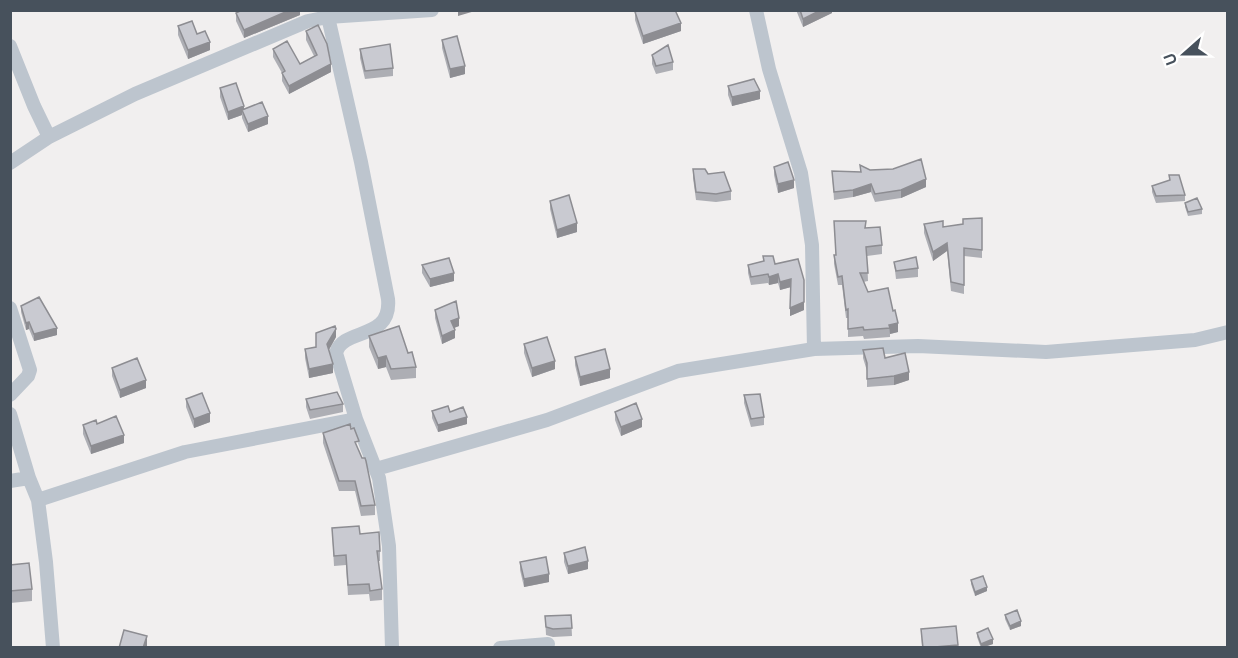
<svg xmlns="http://www.w3.org/2000/svg" width="1238" height="658" viewBox="0 0 1238 658" font-family="Figtree,sans-serif">
  <rect width="100%" height="100%" fill="#f1efef"/>
  <g fill="none" stroke-linecap="round" stroke-linejoin="round">
    <path stroke="#bdc5ce" stroke-width="14" d="M756 10 769 69 801 173 812 245 814 349
      M328 17 361 162 388 299C392 341 343 327 336 353L356 419 379 478 389 546 392 648
      M10 46 34 106 49 137
      M10 163 49 137 135 94 308 21 328 17 432 10
      M10 308 30 370 28 376 10 395
      M10 414 29 478 38 500 185 452 356 419
      M376 469 547 420 678 371 814 349 918 346 1046 352 1195 340 1228 332
      M10 481 29 478
      M38 500 46 562 53 648
      M500 648 548 644"/>
  </g>
  <path fill="#adaeb4" d="M300 10V15L244 38 236 21V13Z
    M796 10H832V13L803 27Z
    M635 12 681 31 643 44 635 20Z
    M178 26 197 34 210 50 188 59 178 35Z
    M306 31 331 72 289 94 282 81V73L273 57V49L300 64 314 56 306 40Z
    M442 40 465 74 450 78 442 48Z
    M360 49 393 68V76L365 79 360 58Z
    M652 55 673 62V70L656 74 652 64Z
    M728 86 760 99 732 106 728 95Z
    M220 88 244 109 268 124 248 132 242 118V115L228 120 220 97Z
    M860 165 870 170 926 187 901 198 875 202 871 192 853 197 834 200 832 171 860 172Z
    M774 167 794 188 778 193 774 175Z
    M693 169 731 191V200L716 202 696 200 693 178Z
    M1169 175 1185 195V201L1156 203 1152 192V186L1169 181Z
    M550 201 577 232 557 238 550 209Z
    M1185 203 1202 209V214L1188 216 1185 207Z
    M982 218V258L964 256V294L951 291 947 251 933 261 924 233V224L943 227 963 224V219Z
    M834 221 866 228 882 245V254L867 256 868 281 863 282 868 292 893 311 898 332 890 334V337L864 339 863 336 848 337V318H846L842 285H838L834 264V255H836Z
    M763 256 775 264 798 259 804 310 790 316 791 287 780 290 778 283 769 285 768 283 751 285 748 273V265L763 261Z
    M894 262 918 268V277L896 279Z
    M422 265 454 281 430 287 422 273Z
    M21 306 57 335 34 341 29 329 26 330 21 312Z
    M435 310 459 326 454 328 455 338 442 344 435 318Z
    M369 336 408 353 416 367V378L391 380 386 367 378 369 369 347Z
    M336 337 329 350 333 373 309 378 305 358V349L316 347Z
    M524 344 555 369 532 377 524 353Z
    M863 350 885 358 909 380 894 385 867 387V371L863 358Z
    M575 357 610 378 580 386 575 365Z
    M112 368 146 388 120 398 112 376Z
    M744 395 764 417V425L751 427 744 403Z
    M186 399 210 422 194 428 186 407Z
    M306 399 343 404V412L310 419 306 407Z
    M432 411 450 412 467 424 438 432 432 418Z
    M615 412 642 427 621 436 615 420Z
    M97 424 124 443 91 454 83 434V425Z
    M323 433 359 450 375 505V515L361 516 355 491H339L323 443Z
    M332 528 360 534 380 551V561H378L382 589V600L370 601 369 594 348 595 346 565 334 566Z
    M564 553 588 569 568 574 564 562Z
    M520 562 549 582 524 587 520 570Z
    M10 565 32 589V601L10 603Z
    M971 580 987 591 975 596 971 584Z
    M571 615 572 636 553 637 546 635 545 616Z
    M1005 615 1021 626 1010 630 1005 619Z
    M956 626 958 648H922L921 629Z
    M977 633 993 644 981 648 977 637Z"/>
  <path fill="#8d8d92" d="M290 10H300V15L244 38V30Z
    M458 10H475V11L458 16Z
    M821 10H832V13L803 27V19Z
    M681 23V31L643 44V36Z
    M210 42V50L188 59V50Z
    M331 64V72L289 94V86Z
    M465 66V74L450 78V69Z
    M760 91V99L732 106V97Z
    M244 106V114L242 110V115L228 120V112Z
    M268 116V124L248 132V124Z
    M926 179V187L901 198V190Z
    M794 180V188L778 193V184Z
    M871 184V192L853 197V190Z
    M577 223V232L557 238V230Z
    M947 243V251L933 261V252Z
    M454 273V281L430 287V279Z
    M778 274V283L769 285V277Z
    M791 279V287L780 290V282Z
    M804 302V310L790 316V308Z
    M459 318V326L451 329V321Z
    M29 322V329L26 330V323Z
    M898 323V332L890 334 889 325Z
    M57 328V335L34 341V334Z
    M336 329V337L327 353V344Z
    M455 330V338L442 344V336Z
    M386 356V367L378 369V358Z
    M555 361V369L532 377V368Z
    M333 364V373L309 378V369Z
    M610 369V378L580 386V377Z
    M909 372V380L894 385V376Z
    M146 380V388L120 398V390Z
    M210 413V422L194 428V419Z
    M467 417V424L438 432V425Z
    M642 419V427L621 436V427Z
    M124 435V443L91 454V446Z
    M588 561V569L568 574V566Z
    M549 574V582L524 587V579Z
    M987 587V591L975 596V592Z
    M1021 621V626L1010 630V626Z
    M147 636V648H143Z
    M993 639V644L981 648V644Z"/>
  <path fill="#c9cad1" stroke="#8d8d92" stroke-width="1.5" d="M242 10H290L244 30 236 13Z
    M639 10H675L681 23 643 36 635 12Z
    M800 10H821L803 19Z
    M192 21 197 34 205 31 210 42 188 50 178 26Z
    M318 25 327 44 331 64 289 86 282 73 285 71 273 49 287 41 300 64 317 55 306 31Z
    M457 36 465 66 450 69 442 40Z
    M390 44 393 68 365 71 360 49Z
    M668 45 673 62 656 66 652 55Z
    M754 79 760 91 732 97 728 86Z
    M236 83 244 106 228 112 220 88Z
    M262 102 268 116 248 124 242 110Z
    M921 159 926 179 901 190 875 194 871 184 853 190 834 192 832 171 861 172 860 165 870 170 893 169Z
    M788 162 794 180 778 184 774 167Z
    M693 169H705L708 174 724 172 731 191 716 194 696 192Z
    M1169 175H1179L1185 195 1156 196 1152 186 1170 180Z
    M569 195 577 223 557 230 550 201Z
    M1197 198 1202 209 1188 212 1185 203Z
    M982 218V250L964 248V285L951 282 947 243 933 252 924 224 943 221V227L963 224V219Z
    M834 221H866L865 228 880 227 882 245 866 247 868 273H860L868 292 888 288 893 311 895 310 898 323 889 325 890 328 864 330 863 327 848 329V309L846 310 842 276 838 277 834 255H836Z
    M763 256H773L775 264 798 259 804 280V302L790 308 791 279 780 282 778 274 769 277 768 274 751 277 748 265 764 261Z
    M916 257 918 268 896 271 894 262Z
    M449 258 454 273 430 279 422 265Z
    M39 297 57 328 34 334 29 322 26 323 21 306Z
    M456 301 459 318 451 321 455 330 442 336 435 310Z
    M335 326 336 329 327 344 333 364 309 369 305 349 316 347V333Z
    M399 326 408 353 412 352 416 367 391 369 386 356 378 358 369 336Z
    M547 337 555 361 532 368 524 344Z
    M883 348 885 358 905 353 909 372 894 376 867 379V363L863 350Z
    M605 349 610 369 580 377 575 357Z
    M137 358 146 380 120 390 112 368Z
    M337 392 343 404 310 410 306 399Z
    M202 393 210 413 194 419 186 399Z
    M760 394 764 417 751 419 744 395Z
    M636 403 642 419 621 427 615 412Z
    M448 406 450 412 463 407 467 417 438 425 432 411Z
    M116 416 124 435 91 446 83 425 96 420 97 424Z
    M350 424 351 429 354 428 359 441 355 442 362 458H365L366 461 375 505 361 506 355 481H339L323 433Z
    M359 526 360 534 379 532 380 551H377L382 589 370 591 369 584 348 585 346 555 334 556 332 528Z
    M585 547 588 561 568 566 564 553Z
    M546 557 549 574 524 579 520 562Z
    M29 563 32 589 10 591V565Z
    M983 576 987 587 975 592 971 580Z
    M1017 610 1021 621 1010 626 1005 615Z
    M571 615 572 628 553 629 546 627 545 616Z
    M956 626 958 645 923 648 921 629Z
    M988 628 993 639 981 644 977 633Z
    M124 630 147 636 143 648H119Z"/>
  <rect width="1238" height="658" fill="none" stroke="#47515c" stroke-width="24"/>
  <g transform="translate(1184 54) rotate(249)" stroke="#ffffff" stroke-width="4.5" paint-order="stroke">
  <path d="M0-4.5L10 22L0 15L-10 22Z" fill="#47515c"/>
  <text y="-9" font-size="16" font-weight="bold" text-anchor="middle" fill="#47515c">U</text>
  </g>
</svg>
